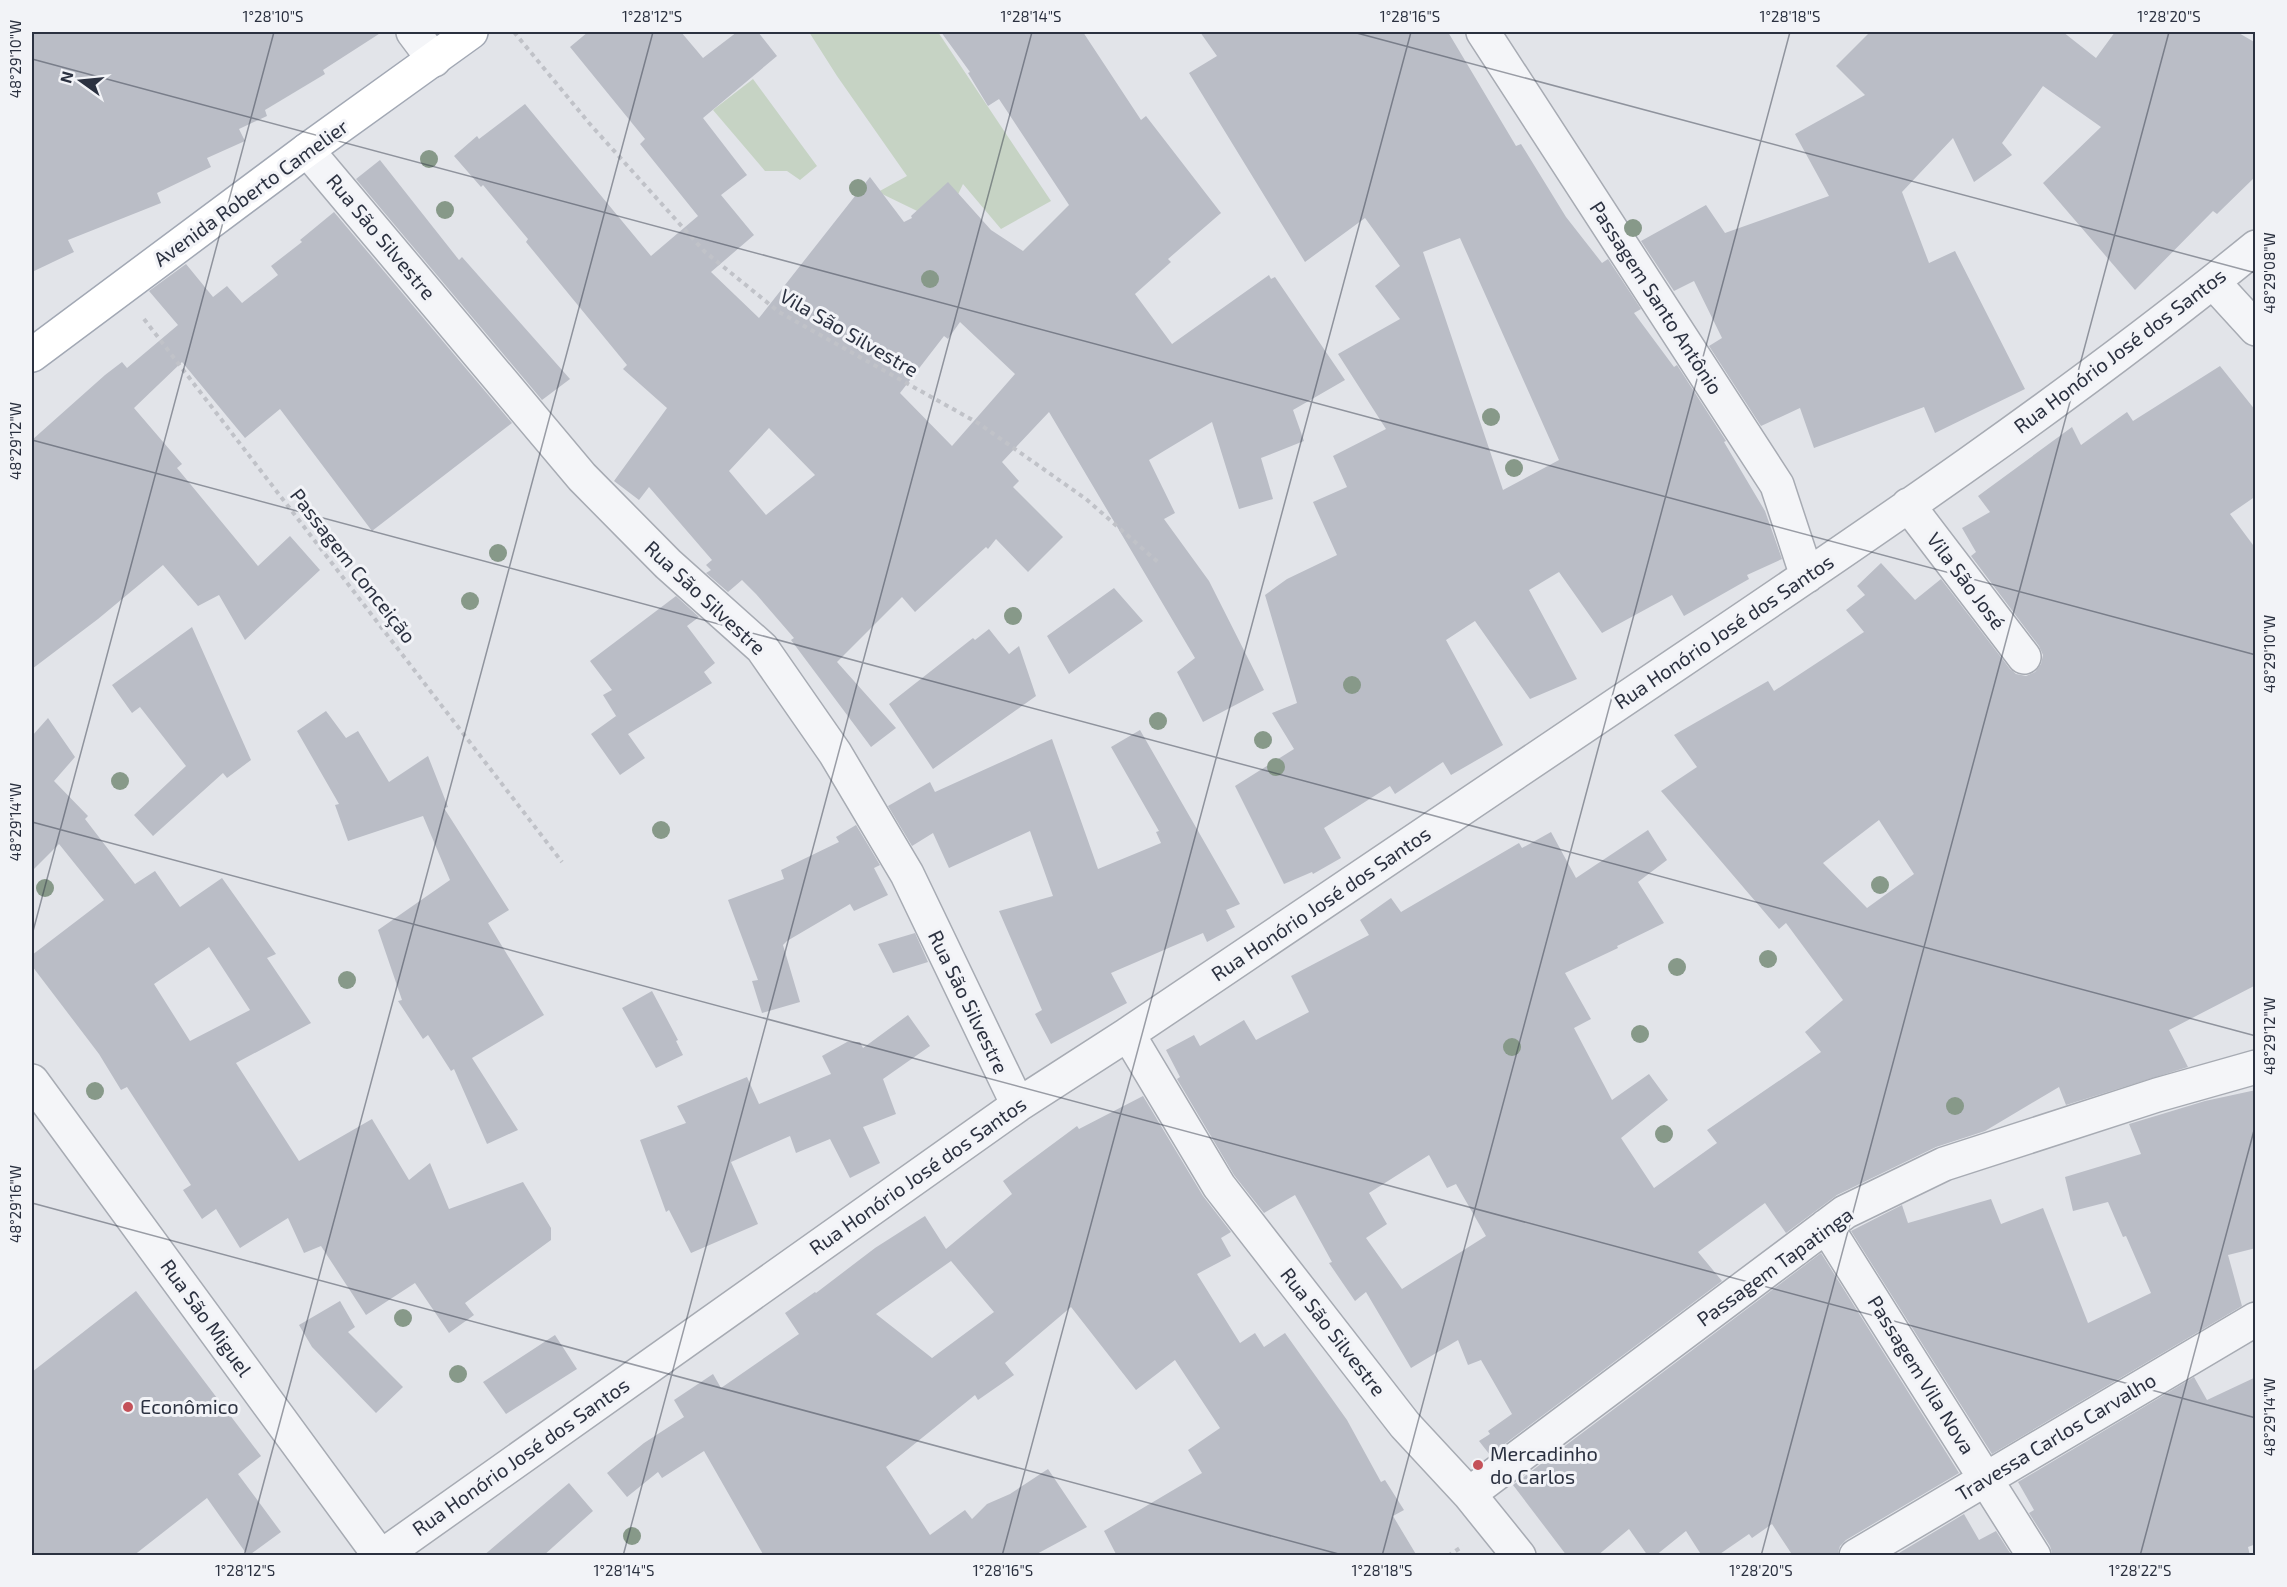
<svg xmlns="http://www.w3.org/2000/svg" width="2287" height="1587" viewBox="0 0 2287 1587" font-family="'Exo 2',sans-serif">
  <rect width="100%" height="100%" fill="#e2e4e9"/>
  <path fill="#c6d3c4" d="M809 32H938L1051 201 1001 229 963 184 944 224 878 192 907 176 837 76Z
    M753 79 817 166 800 180 787 171H765L713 110Z"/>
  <path fill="#babdc6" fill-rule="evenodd" d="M32 32H382L323 70 325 74 265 110 267 116 239 129 245 141 207 158 211 167 157 193 161 203 68 240 74 252 32 272Z
    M588 32H681L703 58 737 32H758L777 56 703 118 747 175 721 195 754 235 711 272 759 318 870 177 904 222 912 218 911 216 948 182 991 230 1023 251 1069 205 999 99 988 106 968 73 970 72 941 32H1083L1141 120 1146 116 1221 213 1168 259 1171 262 1135 294 1172 344 1269 275 1271 279 1275 277 1345 380 1293 410 1304 441 1261 458 1273 499 1239 509 1212 422 1149 460 1175 513 1164 519 1209 581 1264 690 1203 722 1177 672 1195 658 1049 412 1002 462 1019 481 1013 487 1063 537 1028 572 996 539 988 549 986 547 915 612 902 597 837 662 896 728 871 747 791 640 794 638 756 594 742 580 728 592 706 573 711 570 706 565 712 560 649 487 639 500 614 481 667 408 623 369 627 365 526 242 528 239 483 185 481 187 454 156 477 136 479 139 525 104 651 256 698 216 640 144 645 139 570 47ZM960 322 1015 374 952 446 900 393 944 336 948 339ZM769 428 815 475 766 515 729 471Z
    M1200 32H1448L1516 146 1521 144 1566 217 1602 263 1608 259 1641 309 1634 313 1674 367 1677 365 1726 441 1724 442 1765 511 1782 559 1747 575 1749 579 1684 616 1672 595 1602 633 1559 572 1529 590 1577 679 1530 699 1475 621 1446 640 1503 745 1451 775 1443 762 1395 794 1390 786 1324 828 1341 858 1313 874 1312 872 1284 884 1235 786 1294 749 1272 713 1297 703 1265 595 1287 579 1337 555 1313 502 1347 487 1333 456 1386 429 1338 354 1400 319 1375 286 1400 266 1365 218 1305 262 1189 73 1217 56ZM1460 238 1559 460 1503 490 1423 252Z
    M1870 32H2063L2096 58 2115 32H2237L2256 43V176L2217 214 2213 211 2135 290 2043 183 2101 127 2043 86 2002 143 2012 155 1974 182 1953 138 1902 192 1929 263 1955 251 2025 389 1935 433 1924 407 1814 448 1800 408 1761 426 1709 346 1722 338 1694 281 1674 291 1641 241 1706 205 1725 233 1829 196 1795 134 1865 95 1836 66Z
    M380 160 459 260 462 257 570 379 542 400 356 179Z
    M334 212 512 423 372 531 280 409 245 438 182 362 134 408 182 464 177 468 258 566 290 536 320 570 245 640 219 595 198 606 163 565 98 619 32 669V440L105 375 122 362 127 368 178 325 149 291 186 264 213 297 227 286 242 303 278 275 271 266 302 242 300 240Z
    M2220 366 2256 411V496L2230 514 2256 549V985L2169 1030 2188 1067 2066 1105 2059 1087 1985 1131 1936 1147 1837 1195 1786 1233 1765 1203 1698 1252 1722 1281 1490 1455 1479 1441 1490 1434 1488 1431 1512 1414 1481 1360 1468 1365 1458 1340 1411 1368 1366 1292 1355 1301 1329 1263 1332 1262 1295 1195 1264 1213 1234 1175 1177 1079 1180 1077 1166 1050 1194 1035 1200 1046 1244 1020 1256 1040 1309 1012 1291 976 1369 935 1360 920 1391 898 1401 912 1519 843 1522 848 1551 832 1576 878 1648 830 1667 860 1638 882 1664 923 1617 946 1618 948 1565 973 1591 1019 1574 1028 1612 1100 1649 1074 1668 1100 1621 1138 1654 1188 1717 1143 1707 1130 1821 1052 1805 1032 1843 1000 1786 923 1779 929 1661 791 1697 767 1674 735 1768 681 1774 691 1864 632 1846 610 1865 595 1857 586 1881 563 1915 600 1941 579 2010 669 2016 674 2026 676 2035 672 2041 664 2043 655 2039 646 1971 556 1976 552 1962 528 1990 512 1978 496 2072 427 2081 445 2127 412 2133 421ZM1879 820 1914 874 1867 908 1823 863ZM1429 1155 1447 1188 1456 1184 1486 1236 1402 1289 1366 1238 1387 1224 1369 1193Z
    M1114 588 1143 621 1069 674 1047 636Z
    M676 596 699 617 687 626 715 663 704 672 712 683 628 734 645 758 620 775 591 734 616 716 618 719 603 695 612 690 590 661Z
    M192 627 251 760 227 778 223 773 153 836 134 815 186 766 140 707 132 713 112 685Z
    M989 629 1009 654 1019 646 1036 696 933 769 889 704 973 638 975 640Z
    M326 711 346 738 358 731 389 782 428 756 448 807 444 808 509 910 488 923 544 1015 472 1058 518 1130 487 1144 454 1069 451 1071 428 1035 423 1039 398 1001 402 1000 378 930 450 880 423 816 348 841 335 805 339 804 297 731Z
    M48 718 75 757 54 781 88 816 85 819 135 884 155 871 180 907 222 878 276 954 267 958 311 1023 236 1063 299 1161 372 1119 409 1180 430 1163 449 1209 523 1182 551 1228V1240L465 1303 474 1315 449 1333 415 1283 366 1315 321 1246 304 1253 288 1218 240 1248 216 1209 202 1219 183 1190 191 1185 127 1087 121 1090 99 1054 32 966V955L104 900 59 844 32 871V736ZM209 947 250 1010 190 1041 154 984Z
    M1140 730 1240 904 1226 910 1235 927 1207 942 1203 933 1111 973 1127 1003 1051 1044 1035 1014 1042 1010 999 911 1053 896 1030 831 949 868 933 833 912 846 888 806 930 782 935 792 1052 739 1098 869 1161 843 1156 832 1159 831 1111 747Z
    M856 825 880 865 874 868 888 895 854 911 850 904 787 941 783 945 800 1002 762 1013 752 981 758 980 728 900 784 879 781 870 839 842 836 837Z
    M915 933 928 962 893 973 878 944Z
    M652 991 678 1040 676 1041 683 1055 656 1068 622 1008Z
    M908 1015 930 1046 883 1079 896 1114 863 1127 880 1163 850 1178 830 1139 796 1153 790 1136 731 1162 758 1224 691 1253 669 1210 666 1212 640 1140 686 1123 677 1106 747 1077 759 1104 831 1074 822 1056 847 1042H860L863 1048Z
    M2256 1090V1248L2228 1255 2242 1306 1992 1454 1851 1231 1902 1205 1908 1223 1991 1199 2001 1224 2043 1208 2088 1323 2151 1293 2126 1236 2123 1237 2108 1202 2073 1211 2065 1177 2141 1154 2129 1124 2205 1101Z
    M1143 1096 1203 1196 1231 1232 1221 1238 1231 1256 1197 1274 1240 1343 1255 1333 1264 1347 1285 1333 1347 1420 1381 1482 1385 1480 1404 1510 1393 1516 1417 1556H1117L1104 1531 1202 1473 1188 1450 1220 1428 1175 1360 1136 1390 1071 1307 1005 1363 1014 1375 978 1400 975 1395 886 1467 930 1535 965 1510 972 1519 987 1504 1010 1494 1048 1469 1087 1527 1033 1556H764L704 1451 662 1478 658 1472 627 1497 607 1473 644 1443 684 1417 674 1400 713 1374 721 1388 799 1334 785 1313 815 1292 816 1293 875 1248 925 1216 946 1249 1012 1194 1003 1181 1077 1126 1079 1129ZM951 1261 994 1312 932 1358 876 1314Z
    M1821 1253 1959 1473 1846 1540 1840 1546 1837 1556H1793L1772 1524 1752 1538 1749 1534 1717 1556H1702L1686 1531 1655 1556H1648L1629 1529 1597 1556H1567L1513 1485Z
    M136 1291 261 1456 238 1474 281 1532 248 1556 207 1498 133 1556H32V1372Z
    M340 1301 355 1327 348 1332 403 1387 376 1413 312 1347 299 1325Z
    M555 1335 577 1369 506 1414 483 1382Z
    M2194 1377 2207 1400 2256 1377V1544L2248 1547 2250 1556H2053L2050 1546 2029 1513 2034 1510 2018 1482Z
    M569 1483 593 1511 543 1556H483Z
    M1964 1514 1979 1540 1996 1531 2012 1556H1894Z"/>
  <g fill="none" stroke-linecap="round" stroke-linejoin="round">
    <g stroke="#a7abb3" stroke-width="36">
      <path id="minor" d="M413 32 434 60
        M1483 32 1777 485 1807 576
        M307 150 582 477 668 564 762 648 835 753 907 874 1018 1105
        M2213 282 2256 329
        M1908 505 2024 657
        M1128 1034 1219 1186 1405 1425 1469 1494 1519 1556
        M32 1081 380 1556
        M1826 1226 2034 1556
        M1469 1494 1845 1212 1944 1164 2157 1095 2256 1067
        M382 1556 1018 1105 1128 1034C1311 910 1495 787 1678 663 1874 531 2073 396 2256 247
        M1856 1556 2256 1319"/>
    </g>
    <g stroke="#a2a8b4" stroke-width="36">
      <path id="major" d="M32 355 307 150 471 32"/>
    </g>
    <path stroke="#c0c2c8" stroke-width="4" stroke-dasharray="4.5 4.5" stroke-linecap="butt" d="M514 32 589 123 704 251 779 312 978 423 1086 499 1159 563
      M144 319 562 862
      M1448 1556 1463 1546"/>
    <use href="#minor" stroke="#f4f5f8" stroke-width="33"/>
    <use href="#major" stroke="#fff" stroke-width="33"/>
  </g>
  <g fill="#879989">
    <circle cx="429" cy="159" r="9"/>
    <circle cx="858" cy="188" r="9"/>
    <circle cx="445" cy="210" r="9"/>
    <circle cx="1633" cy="228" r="9"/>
    <circle cx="930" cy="279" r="9"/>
    <circle cx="1491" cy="417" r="9"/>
    <circle cx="1514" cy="468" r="9"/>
    <circle cx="498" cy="553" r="9"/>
    <circle cx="470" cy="601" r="9"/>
    <circle cx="1013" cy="616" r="9"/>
    <circle cx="1352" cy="685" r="9"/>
    <circle cx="1158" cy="721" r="9"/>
    <circle cx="1263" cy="740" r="9"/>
    <circle cx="1276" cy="767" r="9"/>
    <circle cx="120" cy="781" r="9"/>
    <circle cx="661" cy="830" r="9"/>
    <circle cx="1880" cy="885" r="9"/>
    <circle cx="45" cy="888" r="9"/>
    <circle cx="1768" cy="959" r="9"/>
    <circle cx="1677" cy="967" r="9"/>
    <circle cx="347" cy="980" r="9"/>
    <circle cx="1640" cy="1034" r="9"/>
    <circle cx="1512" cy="1047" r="9"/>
    <circle cx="95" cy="1091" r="9"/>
    <circle cx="1955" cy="1106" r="9"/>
    <circle cx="1664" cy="1134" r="9"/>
    <circle cx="403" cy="1318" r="9"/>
    <circle cx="458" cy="1374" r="9"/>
    <circle cx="632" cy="1536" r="9"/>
  </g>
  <path fill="none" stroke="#2b3140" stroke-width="1.5" stroke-opacity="0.45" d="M1353 32 2256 273M32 59 2256 655M32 440 2256 1036M32 822 2256 1418M32 935 274 32M32 1203 1346 1556M244 1556 653 32M623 1556 1032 32M1002 1556 1411 32M1382 1556 1790 32M1761 1556 2169 32M2140 1556 2256 1123"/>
  <g fill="#c45159" stroke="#f2f3f7" stroke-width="2">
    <circle cx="128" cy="1407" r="6"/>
    <circle cx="1478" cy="1465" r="6"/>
  </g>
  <g text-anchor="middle" stroke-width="6" stroke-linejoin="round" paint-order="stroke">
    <g font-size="20" fill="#2b3140" stroke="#f2f3f7">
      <text transform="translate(251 193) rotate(-36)" y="7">Avenida Roberto Camelier</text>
      <text transform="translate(381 237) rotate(50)" y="7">Rua São Silvestre</text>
      <text transform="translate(1656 298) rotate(57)" y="7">Passagem Santo Antônio</text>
      <text transform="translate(849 333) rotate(30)" y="7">Vila São Silvestre</text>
      <text transform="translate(2120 351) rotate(-37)" y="7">Rua Honório José dos Santos</text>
      <text transform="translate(353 566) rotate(52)" y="7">Passagem Conceição</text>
      <text transform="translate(1966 581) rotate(53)" y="7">Vila São José</text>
      <text transform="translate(705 598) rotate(43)" y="7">Rua São Silvestre</text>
      <text transform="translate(1724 632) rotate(-34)" y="7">Rua Honório José dos Santos</text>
      <text transform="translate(1321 904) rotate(-34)" y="7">Rua Honório José dos Santos</text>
      <text transform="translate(968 1002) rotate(64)" y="7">Rua São Silvestre</text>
      <text transform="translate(918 1176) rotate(-35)" y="7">Rua Honório José dos Santos</text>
      <text transform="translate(1775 1267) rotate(-36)" y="7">Passagem Tapatinga</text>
      <text transform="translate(206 1318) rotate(54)" y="7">Rua São Miguel</text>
      <text transform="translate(1333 1332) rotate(52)" y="7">Rua São Silvestre</text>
      <text transform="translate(1921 1375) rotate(58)" y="7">Passagem Vila Nova</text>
      <text transform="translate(2056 1437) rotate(-31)" y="7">Travessa Carlos Carvalho</text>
      <text transform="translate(521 1457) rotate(-35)" y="7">Rua Honório José dos Santos</text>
    </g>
    <g font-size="20" fill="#2b3140" stroke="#f2f3f7" text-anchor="start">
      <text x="140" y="1414">Econômico</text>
      <text x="1490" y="1461">Mercadinho<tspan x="1490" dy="23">do Carlos</tspan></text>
    </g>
  </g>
  <rect width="2287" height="1587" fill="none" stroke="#f2f3f7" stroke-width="66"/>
  <g transform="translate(81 81) rotate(285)" stroke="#f2f3f7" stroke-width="4.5" paint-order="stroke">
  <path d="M0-4.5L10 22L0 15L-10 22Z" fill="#2b3140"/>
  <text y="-9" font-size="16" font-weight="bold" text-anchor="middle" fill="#2b3140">N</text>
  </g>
  <rect x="33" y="33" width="2221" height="1521" fill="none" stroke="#2b3140" stroke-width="2"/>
  <g font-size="15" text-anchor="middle" fill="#2b3140">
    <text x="273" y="22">1°28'10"S</text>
    <text x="652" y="22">1°28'12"S</text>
    <text x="1031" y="22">1°28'14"S</text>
    <text x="1410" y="22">1°28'16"S</text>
    <text x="1790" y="22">1°28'18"S</text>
    <text x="2169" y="22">1°28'20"S</text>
    <text transform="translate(16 59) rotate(-90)" y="5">48°29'10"W</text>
    <text transform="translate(2270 273) rotate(-90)" y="5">48°29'08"W</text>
    <text transform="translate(16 441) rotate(-90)" y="5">48°29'12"W</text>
    <text transform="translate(2270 654) rotate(-90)" y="5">48°29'10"W</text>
    <text transform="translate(16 822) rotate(-90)" y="5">48°29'14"W</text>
    <text transform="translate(2270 1036) rotate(-90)" y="5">48°29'12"W</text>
    <text transform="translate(16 1204) rotate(-90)" y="5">48°29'16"W</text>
    <text transform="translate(2270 1417) rotate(-90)" y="5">48°29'14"W</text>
    <text x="245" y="1576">1°28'12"S</text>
    <text x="624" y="1576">1°28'14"S</text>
    <text x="1003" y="1576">1°28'16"S</text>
    <text x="1382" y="1576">1°28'18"S</text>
    <text x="1761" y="1576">1°28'20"S</text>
    <text x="2140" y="1576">1°28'22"S</text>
  </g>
</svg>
